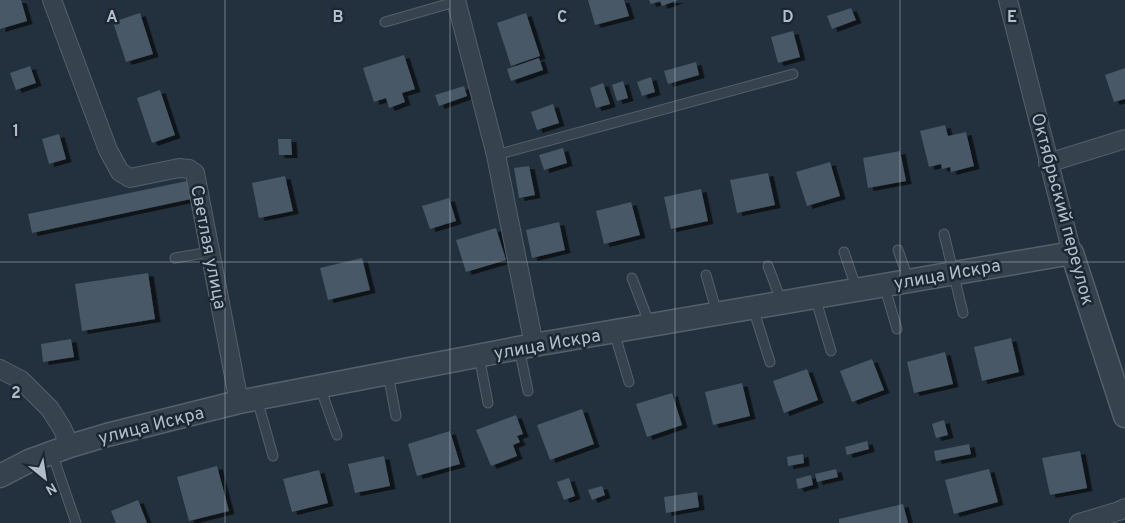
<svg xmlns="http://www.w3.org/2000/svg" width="1125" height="523" viewBox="0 0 1125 523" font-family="Overpass,sans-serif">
  <defs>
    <filter id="shadow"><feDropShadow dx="5.5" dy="3" stdDeviation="0" flood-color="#0009"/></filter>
  </defs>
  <rect width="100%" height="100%" fill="#22313d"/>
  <path fill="#485866" filter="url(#shadow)" d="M0 0H21L27 21 0 29Z
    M588 0H624L629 16 595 25Z
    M649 0H678L662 6 660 1 651 4Z
    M851 8 856 20 832 29 827 16Z
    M140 13 153 54 126 62 113 22Z
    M526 13 540 56 511 66 497 23Z
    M793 31 800 57 778 63 771 37Z
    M404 55 415 89 402 93 405 102 389 108 386 98 374 102 363 68Z
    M539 58 543 70 511 81 507 69Z
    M696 62 699 75 668 84 664 71Z
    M30 66 36 83 16 90 10 73Z
    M1125 68V99L1114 102 1105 75Z
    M651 77 655 92 642 96 637 82Z
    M623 81 628 98 617 101 612 85Z
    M603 83 610 104 596 108 590 88Z
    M464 86 467 96 439 106 435 95Z
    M160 90 175 135 152 143 137 98Z
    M553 104 559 123 537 130 531 112Z
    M945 125 948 136 966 132 974 166 951 172 950 167 942 169 941 164 929 167 920 131Z
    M59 134 66 159 49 164 42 139Z
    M278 139H291L292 155H279Z
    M563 148 567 163 544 170 539 155Z
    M900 151 906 181 868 188 863 158Z
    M830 162 840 196 807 206 796 172Z
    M529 166 535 195 519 198 514 168Z
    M768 173 775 205 737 213 730 180Z
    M285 176 293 211 259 218 252 183Z
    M187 181 191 199 32 233 28 214Z
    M701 189 708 221 671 229 664 197Z
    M449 198 456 221 430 229 422 206Z
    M631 202 640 235 604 244 596 211Z
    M559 222 565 250 532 258 526 230Z
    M496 228 506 260 466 272 456 240Z
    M362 258 370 290 328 300 320 268Z
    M148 273 155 319 82 331 75 284Z
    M1011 338 1019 372 982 381 974 347Z
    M71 339 74 357 43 362 41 344Z
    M945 352 953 384 914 393 907 362Z
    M872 359 884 390 852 402 840 371Z
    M807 369 818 400 784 413 773 381Z
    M742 383 750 416 713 425 705 392Z
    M672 393 682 425 647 437 636 404Z
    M582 409 594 444 550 460 537 425Z
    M516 415 523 434 517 436 520 442 513 445 517 456 491 466 476 430Z
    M944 420 948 435 936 438 932 424Z
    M450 431 460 464 417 476 408 444Z
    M867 441 869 449 847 455 845 447Z
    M969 444 971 454 936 461 934 451Z
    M1080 451 1087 488 1050 495 1042 458Z
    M803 454 804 463 788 466 787 457Z
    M384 456 390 486 355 493 348 464Z
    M217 466 229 511 189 521 177 477Z
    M836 469 838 477 817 482 815 474Z
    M989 469 998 502 954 514 945 480Z
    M319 470 328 503 292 512 283 479Z
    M811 475 813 485 798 489 796 479Z
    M569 478 575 496 564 500 557 482Z
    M602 486 605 495 592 500 588 490Z
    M697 492 699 507 666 513 664 497Z
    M138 500 147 523H116L111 511Z
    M903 504 908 523H839V519Z"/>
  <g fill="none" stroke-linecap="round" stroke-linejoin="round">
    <g stroke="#54606b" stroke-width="11">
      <path id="service" d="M385 22 455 2
        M496 155 793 74
        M944 234 963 313
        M898 250 909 281
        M844 252 857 290
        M175 258 210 252
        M768 266 782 303
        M706 275 717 313
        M632 278 650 325
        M884 285 897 329
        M815 297 831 351
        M753 308 770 362
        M614 332 629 382
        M519 348 528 391
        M479 356 488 403
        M388 374 396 416
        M320 387 337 435
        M257 399 273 456
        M52 453 76 523"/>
    </g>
    <g stroke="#54606b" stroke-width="20">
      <path id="minor" d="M52 0 108 150 120 172 130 178 179 168 189 169 195 173 239 402
        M456 0 496 155 534 345
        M1008 0 1072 253
        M1048 163 1125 139
        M0 369 21 380 50 409 62 428 70 446
        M1079 523 1119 511 1125 508"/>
    </g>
    <g stroke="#54606b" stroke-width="25">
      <path id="tertiary" d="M0 476 29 461 70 446 107 435 239 402 534 345 1072 253 1125 416"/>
    </g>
    <use href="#service" stroke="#36424d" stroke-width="9"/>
    <use href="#minor" stroke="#36424d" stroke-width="18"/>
    <use href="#tertiary" stroke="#36424d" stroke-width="22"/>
  </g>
  <path fill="none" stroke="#b2bdc8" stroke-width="1" stroke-opacity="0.55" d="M225 0V523M450 0V523M675 0V523M900 0V523M0 262H1125"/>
  <g text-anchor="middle" stroke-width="5" stroke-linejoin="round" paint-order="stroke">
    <g font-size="18" fill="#b2bdc8" stroke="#1b2732">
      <text transform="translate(1063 209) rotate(75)" y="6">Октябрьский переулок</text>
      <text transform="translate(209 247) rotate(79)" y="6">Светлая улица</text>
      <text transform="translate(947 274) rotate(-10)" y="6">улица Искра</text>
      <text transform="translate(547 344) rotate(-10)" y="6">улица Искра</text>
      <text transform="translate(151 425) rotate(-14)" y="6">улица Искра</text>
    </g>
  </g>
  <g font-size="16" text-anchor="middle" font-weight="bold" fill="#b2bdc8" stroke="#1b2732" stroke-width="5" stroke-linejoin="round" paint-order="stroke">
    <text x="112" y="22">A</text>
    <text x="338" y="22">B</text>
    <text x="562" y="22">C</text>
    <text x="788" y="22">D</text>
    <text x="1012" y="22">E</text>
    <text x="16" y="136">1</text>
    <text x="16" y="398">2</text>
  </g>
  <g transform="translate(45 478) rotate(150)" stroke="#1b2732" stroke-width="4" paint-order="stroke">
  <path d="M0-4L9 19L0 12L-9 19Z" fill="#b2bdc8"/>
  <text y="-8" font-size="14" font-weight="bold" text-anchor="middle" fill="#b2bdc8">N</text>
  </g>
</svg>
